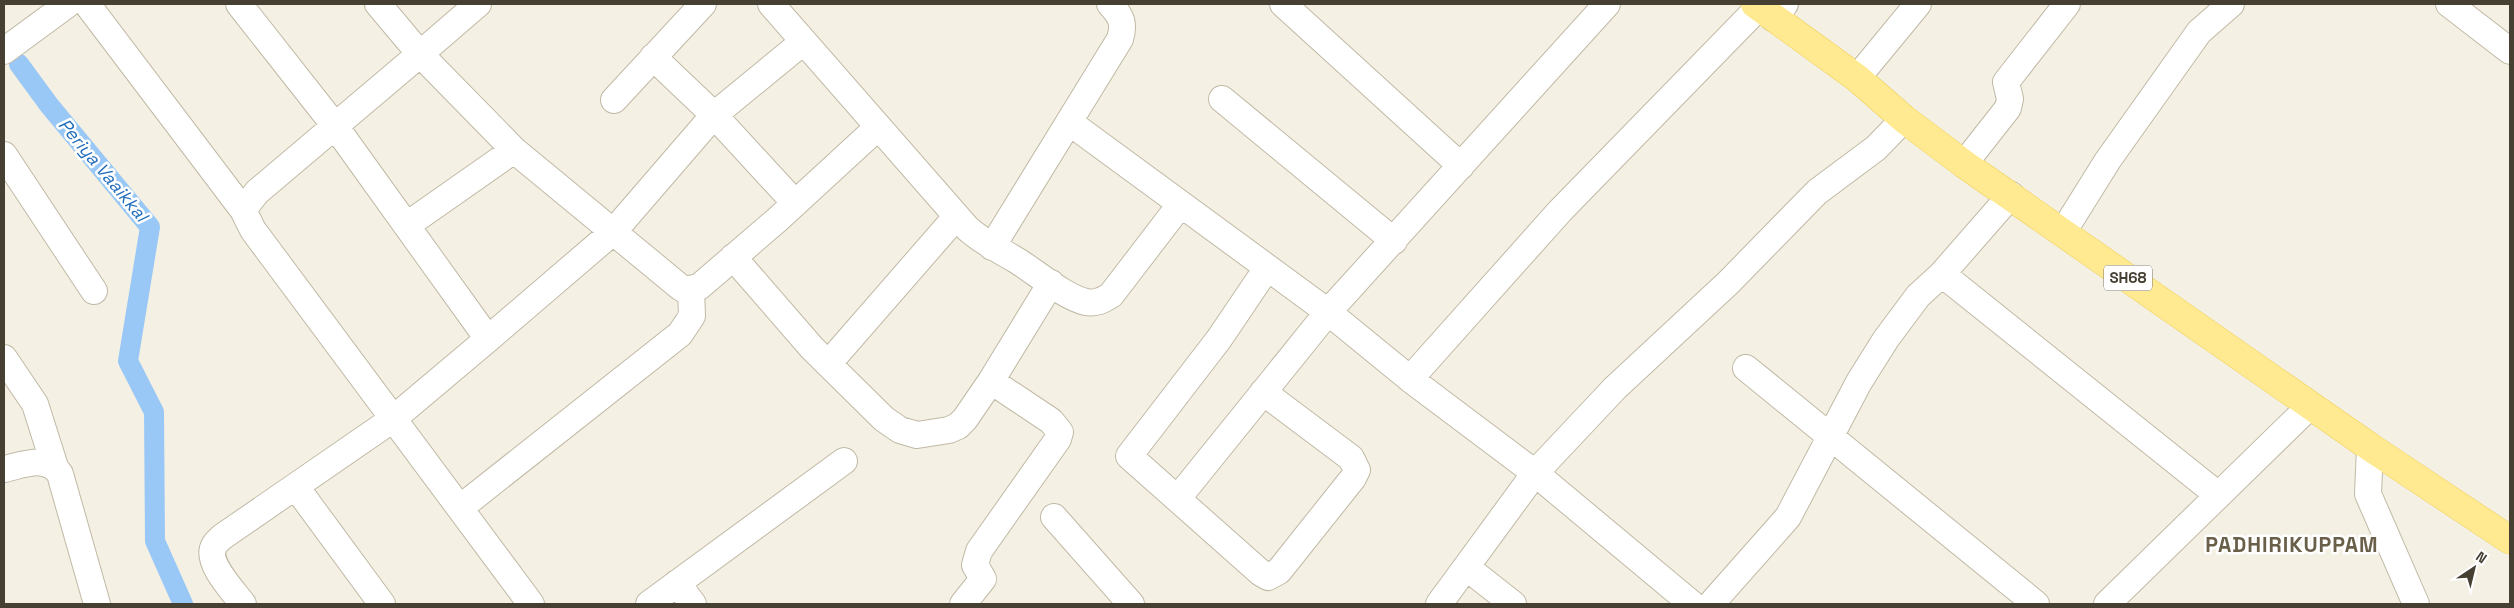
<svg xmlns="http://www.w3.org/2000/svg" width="2514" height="608" viewBox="0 0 2514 608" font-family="'Space Grotesk',sans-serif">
  <rect width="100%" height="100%" fill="#f4f0e3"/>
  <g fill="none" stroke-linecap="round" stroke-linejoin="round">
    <path stroke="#99c8f7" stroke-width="20" d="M19 64 49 105 150 227 128 361 154 412 155 541 183 604"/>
    <g stroke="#c0b9a5" stroke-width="28">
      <path id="minor" d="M87 4 243 210
        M239 4 335 126 488 339
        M378 4 420 54 478 4
        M771 4 967 228C982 242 998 249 1016 260 1036 272 1064 297 1086 302 1096 304 1103 300 1111 295L1180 205
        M1283 4 1461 166
        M2449 4 2510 51
        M1773 18 1785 4
        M4 51 68 4
        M653 57 714 115 795 203
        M1857 78 1918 4
        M1222 99 1394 241
        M614 100 703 4
        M1069 122 1328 312 1410 379 1535 473 1692 604
        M4 155 94 291
        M1964 164 2008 108 2010 99 2006 82 2067 4
        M407 225 514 150
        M2063 232 2108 160 2199 32 2231 4
        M992 247 1120 39C1125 23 1121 16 1110 4
        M733 257 812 348 884 419 900 430 917 435 949 430 958 426 965 419 991 381 1051 283
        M1942 274 2218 495
        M4 358 35 404 55 467
        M828 364 956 217
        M1746 368 2036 604
        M1410 379 1560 211 1759 7
        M1263 392 1351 458 1357 470 1353 478 1279 571 1268 577 1261 573 1129 456 1219 339 1267 268
        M2370 447 2368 494 2416 604
        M4 469C23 465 47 454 60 474L97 604
        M296 487 382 604
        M1178 498 1328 312 1607 4
        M460 508 680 334 692 316 691 290
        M1054 517 1131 604
        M1466 567 1513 604
        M677 583 693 604
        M243 604C234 592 205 562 214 546 215 543 219 540 222 537L393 419 488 339 614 231 714 115 803 42
        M531 604 253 230 243 210 257 192 420 54 514 150 680 287 685 290 699 287 777 220 877 128
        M649 604 844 461
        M963 604 983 579 975 565 979 551 1058 439 1060 432 1051 421 991 381
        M1439 604 1535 473 1615 388 1728 283 1817 192 1876 148 1904 119
        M1711 604 1788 517 1859 382 1886 339 1918 296 1942 274 2011 195
        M2107 604 2310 406"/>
    </g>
    <g stroke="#efcf56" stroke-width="29">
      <path id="major" d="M1755 4 1857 78 1904 119 1964 164 2370 447 2510 540"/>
    </g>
    <use href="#minor" stroke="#fff" stroke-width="26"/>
    <use href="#major" stroke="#ffea91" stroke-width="28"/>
  </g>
  <g text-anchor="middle" stroke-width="5" stroke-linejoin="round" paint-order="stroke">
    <rect fill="#fff" stroke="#7e7970" stroke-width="1" x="2104" y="265.5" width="48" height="25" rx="4"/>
    <g font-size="15" font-weight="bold" fill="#464033">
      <text x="2128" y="283">SH68</text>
    </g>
    <g font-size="18" font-style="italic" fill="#226dbc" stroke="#fff">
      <text transform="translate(103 170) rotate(50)" y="6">Periya Vaaikkal</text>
    </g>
    <g font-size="21" font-weight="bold" letter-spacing="1" fill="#6a6049" stroke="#fff">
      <text x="2292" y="552">PADHIRIKUPPAM</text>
    </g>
  </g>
  <rect width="2514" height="608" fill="none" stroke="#464033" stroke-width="10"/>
  <g transform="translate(2474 568) rotate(35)" stroke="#ffffff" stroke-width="4" paint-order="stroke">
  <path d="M0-4L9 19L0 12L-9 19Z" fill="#464033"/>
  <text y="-8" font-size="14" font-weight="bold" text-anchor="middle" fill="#464033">N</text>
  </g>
</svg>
